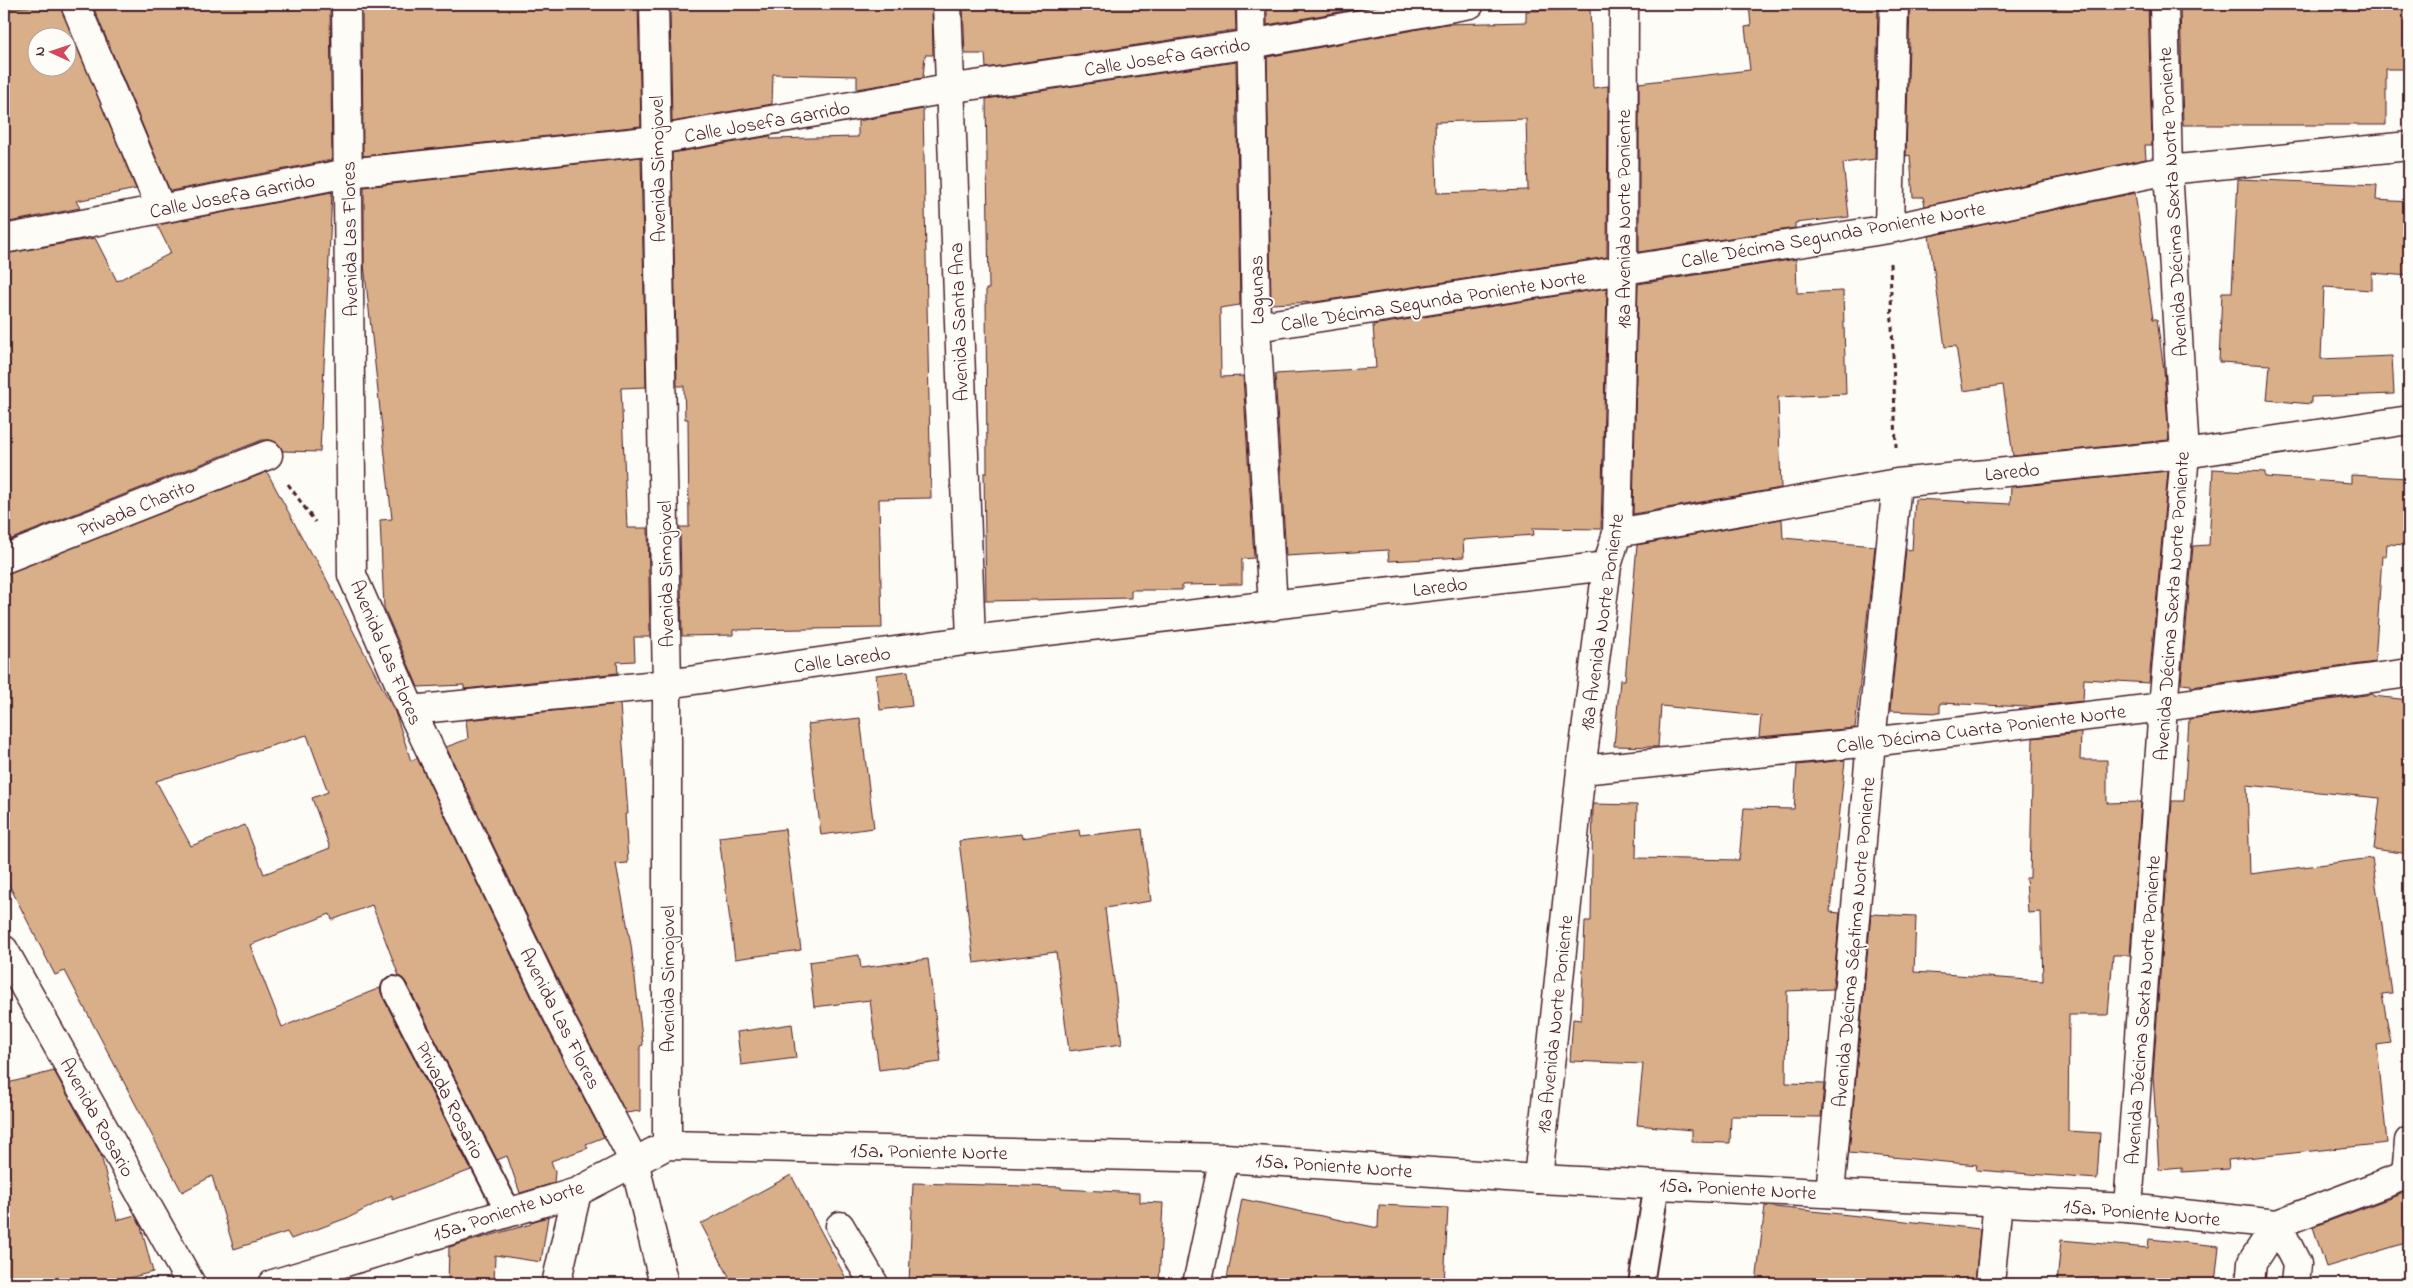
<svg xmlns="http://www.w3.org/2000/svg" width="2413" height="1288" viewBox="0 0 2413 1288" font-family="'Indie Flower',sans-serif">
  <rect width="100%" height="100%" fill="#fdfcf7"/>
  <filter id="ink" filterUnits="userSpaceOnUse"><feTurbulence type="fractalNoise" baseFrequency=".02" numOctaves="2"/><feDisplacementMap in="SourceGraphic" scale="10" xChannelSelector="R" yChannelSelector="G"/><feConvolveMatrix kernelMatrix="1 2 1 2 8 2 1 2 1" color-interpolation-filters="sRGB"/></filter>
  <g filter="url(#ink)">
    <path fill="#d8af89" stroke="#4a1f2b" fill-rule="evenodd" d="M60 4 136 189 76 201 80 208 4 223V9ZM38 38H68V68H38Z
      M92 4H330L332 160 170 191Z
      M362 4H638L641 126 363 156Z
      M670 4H932L933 55H925L923 78 857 89V76L773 74 772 104 672 122Z
      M963 4H1235L1236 30 986 68 985 54H965Z
      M1267 4H1384L1267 25Z
      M1749 4H1878L1875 159 1843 163 1849 217 1795 223V228L1639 252V83L1750 70 1745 27 1751 26Z
      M1910 4H2148L2152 145H2145L2146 159 1925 206 1923 197H1913L1910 155 1906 156Z
      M2180 4H2409V69H2386V125H2183Z
      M1590 9 1593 88 1608 86 1607 257 1315 302 1271 304 1267 57 1446 24 1526 22V11ZM1526 119 1528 190 1437 193 1435 122Z
      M1236 62 1240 305 1220 308 1221 377 1243 376 1254 558 1242 559V584L1182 585V590H1131V598L986 601 984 473H987L986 289H989L986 99Z
      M923 109 931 498 879 499 882 628 733 630V635L682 636 680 527H689L688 419H685L684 386H677L672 153 771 136 770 139 858 137V121Z
      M641 157 646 387 621 388 627 528H648L650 637H634L635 661 617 662 618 673 464 689V685L418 687 384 608 380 520 392 519 364 264V187Z
      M2238 179 2377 185 2376 200 2409 202V276L2372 273V290L2324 287 2321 359 2392 356 2394 394 2311 397V404L2267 400 2270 365 2219 362 2222 292H2232Z
      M332 192 320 452 283 451 277 443 270 440H262L4 542V254L95 238 117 281 171 253 157 225Z
      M2135 193 2153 319H2157L2164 370 2169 440 2013 456 2003 385 1963 391 1956 346 1945 347 1929 236Z
      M1796 259 1797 293 1843 291 1846 394 1778 397 1781 488 1633 514 1638 284Z
      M1607 288 1601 529 1533 528 1534 535 1463 540 1464 557 1389 561 1388 550 1286 556 1275 374 1376 368 1373 325Z
      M2213 469 2265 472V477L2351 483V475L2409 478V545L2387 544 2386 556H2382L2375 662 2191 687V685L2181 684 2193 546 2209 545Z
      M2168 471 2149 683 2084 679 2083 701 2028 707 1940 703V713L1890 711 1906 549 1912 550 1915 499 2010 504 2011 487Z
      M267 472 312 556 314 555 395 712 411 761 417 758 540 1015 604 1137 586 1144 588 1148 551 1161 555 1172 554 1183 520 1193 507 1156 497 1160 406 983 399 976 372 905 332 920 330 914 250 945 282 1027 380 988 382 995 471 1170 392 1200V1195L352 1216 291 1239 287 1232 234 1249 212 1176 182 1192 65 971 55 975 4 875V574ZM307 735 328 792 312 798 330 848 264 874 245 825 191 846 156 781Z
      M1782 519 1783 538 1875 546 1855 728 1759 737 1761 716 1661 706 1658 747 1614 746 1620 680H1625L1637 545Z
      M908 671 912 706 880 710 876 675Z
      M2373 694V696L2409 700V854L2374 849 2380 798 2247 785 2250 874 2372 858 2392 993 2382 994 2391 1043 2377 1045 2387 1143 2228 1160 2229 1169 2182 1172V1168L2159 1170 2153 1076 2172 801H2184L2189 719Z
      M620 704 628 814H625L628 863 616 864 631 945 643 1045 640 1046V1111L626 1113 568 1001 446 747 468 739 466 720Z
      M860 718 874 828 821 835 808 724Z
      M2081 733 2080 760H2107V803L2141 802 2130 955H2113L2108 1015H2069L2068 1131 2100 1133 2097 1179 1976 1170 1977 1165 1849 1153 1871 914 1916 916 1914 972 2043 981 2041 912 2028 913 2026 878H2030L2033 738Z
      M1845 760 1830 912 1840 913 1833 989 1787 991 1786 1083 1824 1084 1821 1117 1731 1116 1730 1143 1692 1142V1130L1637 1125 1643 1064 1570 1061 1573 1019 1581 1020 1585 921H1591L1593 804 1637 805 1636 858 1739 860 1744 808 1794 809 1797 765Z
      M785 829 801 950 735 959 719 837Z
      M1142 829 1151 901 1105 908 1122 1044 1069 1051 1056 952 974 963 959 841 1021 834 1022 838 1079 830 1080 836Z
      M859 955 861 968 928 959 941 1062 879 1070 870 1000 814 1007 809 962Z
      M792 1024 796 1058 741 1065 737 1032Z
      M54 1071 101 1155 117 1220 135 1215 141 1227 153 1272 104 1284H4V1084Z
      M791 1175 849 1284H733L701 1224Z
      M913 1183 1061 1187V1189L1140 1193V1202L1163 1203 1159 1284H909Z
      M2409 1191V1242L2326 1267 2313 1227Z
      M1242 1199 1378 1228 1379 1205 1448 1208 1444 1284H1226Z
      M1765 1206 1980 1229 1975 1284H1756Z
      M548 1217 541 1262 495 1255 494 1284H448L449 1247 531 1224V1222Z
      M2149 1239 2219 1246 2215 1284H2057L2061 1240 2148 1248Z"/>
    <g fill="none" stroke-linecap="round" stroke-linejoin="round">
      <g stroke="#4a1f2b" stroke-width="28">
        <path id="lane" d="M394 989 508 1211
          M1641 1284 1657 1184"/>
      </g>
      <g stroke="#4a1f2b" stroke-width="31">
        <path id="street" d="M75 4 161 209
          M654 4 667 684 971 640 1607 566
          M947 4 971 640
          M1251 4 1256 327 1273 606
          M1889 229 1894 4
          M4 239 348 173 657 140 948 89 1251 44 1470 4
          M1256 327 1889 229 2168 170 2409 146
          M1617 533 1897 483 2185 454 2409 420
          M4 559 268 455
          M411 710 554 1008 634 1161 664 1284
          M1581 770 1871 742 2163 707 2409 673
          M2406 1175 2409 1141
          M1538 1179 1581 770 1607 566 1617 533 1623 270 1624 4
          M1830 1193 1871 742 1897 483
          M2128 1208 2163 707 2185 454 2168 170 2164 4
          M2277 1224 2297 1264 2295 1284
          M840 1226 874 1284
          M556 1284 577 1192
          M1197 1284 1224 1158
          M1990 1284 1998 1201
          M2250 1284 2252 1262 2277 1224"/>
      </g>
      <g stroke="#4a1f2b" stroke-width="31">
        <path id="secondary" d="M346 4 352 575 411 710 667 684V1145
          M4 950 191 1284
          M273 1284 577 1192 667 1145 1224 1158 1538 1179 2128 1208 2277 1224 2409 1174"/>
      </g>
      <path stroke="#4a1f2b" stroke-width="3" stroke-dasharray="5 4" stroke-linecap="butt" d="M1890 263 1896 447
        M288 484 315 522"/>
      <use href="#lane" stroke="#fdfcf7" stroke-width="24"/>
      <use href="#street" stroke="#fdfcf7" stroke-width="28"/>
      <use href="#secondary" stroke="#fdfcf7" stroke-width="28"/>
    </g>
  </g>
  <g text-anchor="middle" stroke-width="4" stroke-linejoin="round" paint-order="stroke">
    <g font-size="20" fill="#4a1f2b" stroke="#fdfcf7">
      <text transform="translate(1167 56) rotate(-9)" y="7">Calle Josefa Garrido</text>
      <text transform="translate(767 121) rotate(-10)" y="7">Calle Josefa Garrido</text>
      <text transform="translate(657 169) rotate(-91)" y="7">Avenida Simojovel</text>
      <text transform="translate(232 195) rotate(-11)" y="7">Calle Josefa Garrido</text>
      <text transform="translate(2172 202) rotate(-93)" y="7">Avenida Décima Sexta Norte Poniente</text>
      <text transform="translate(1623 219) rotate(-90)" y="7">18a Avenida Norte Poniente</text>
      <text transform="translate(1833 234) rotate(-10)" y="7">Calle Décima Segunda Poniente Norte</text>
      <text transform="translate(349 239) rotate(-91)" y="7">Avenida Las Flores</text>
      <text transform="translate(1256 290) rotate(-91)" y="7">Lagunas</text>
      <text transform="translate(1433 300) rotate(-9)" y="7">Calle Décima Segunda Poniente Norte</text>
      <text transform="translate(958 322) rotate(-92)" y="7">Avenida Santa Ana</text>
      <text transform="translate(2012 471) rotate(-6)" y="7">Laredo</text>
      <text transform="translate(136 507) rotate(-22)" y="7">Privada Charito</text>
      <text transform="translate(665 574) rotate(-91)" y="7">Avenida Simojovel</text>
      <text transform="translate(1440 586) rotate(-7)" y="7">Laredo</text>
      <text transform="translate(2171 606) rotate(-86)" y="7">Avenida Décima Sexta Norte Poniente</text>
      <text transform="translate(1601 622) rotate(-82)" y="7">18a Avenida Norte Poniente</text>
      <text transform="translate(387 652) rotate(67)" y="7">Avenida Las Flores</text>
      <text transform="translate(842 659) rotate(-8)" y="7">Calle Laredo</text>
      <text transform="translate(1981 728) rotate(-7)" y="7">Calle Décima Cuarta Poniente Norte</text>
      <text transform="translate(1853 942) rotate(-85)" y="7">Avenida Décima Séptima Norte Poniente</text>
      <text transform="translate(667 979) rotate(-90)" y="7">Avenida Simojovel</text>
      <text transform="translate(2142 1010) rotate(-86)" y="7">Avenida Décima Sexta Norte Poniente</text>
      <text transform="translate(561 1018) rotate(63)" y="7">Avenida Las Flores</text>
      <text transform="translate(1554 1024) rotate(-84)" y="7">18a Avenida Norte Poniente</text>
      <text transform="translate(451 1100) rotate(63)" y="7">Privada Rosario</text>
      <text transform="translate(98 1117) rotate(61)" y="7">Avenida Rosario</text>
      <text transform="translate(929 1151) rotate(1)" y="7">15a. Poniente Norte</text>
      <text transform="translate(1334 1165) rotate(4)" y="7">15a. Poniente Norte</text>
      <text transform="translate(1738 1188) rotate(3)" y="7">15a. Poniente Norte</text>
      <text transform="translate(508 1210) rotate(-18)" y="7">15a. Poniente Norte</text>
      <text transform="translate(2142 1212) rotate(5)" y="7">15a. Poniente Norte</text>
    </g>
  </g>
  <rect width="2413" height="1288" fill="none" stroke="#fdfcf7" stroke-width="20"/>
  <rect x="10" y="10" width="2393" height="1268" fill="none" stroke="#4a1f2b" stroke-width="2" filter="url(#ink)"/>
  <g transform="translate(52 52) rotate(273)"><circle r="24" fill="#fdfcf7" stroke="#b5a4a5"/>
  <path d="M0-4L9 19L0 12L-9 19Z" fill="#d1495b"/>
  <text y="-8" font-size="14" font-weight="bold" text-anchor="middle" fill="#4a1f2b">N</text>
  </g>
</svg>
